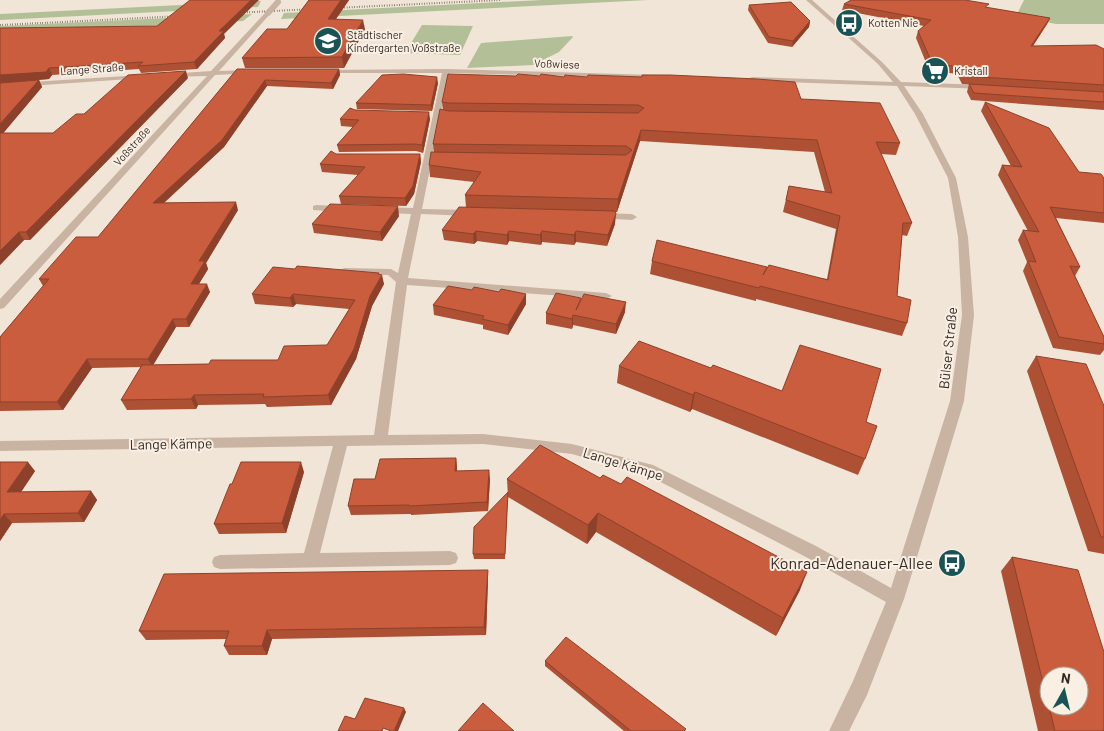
<svg xmlns="http://www.w3.org/2000/svg" width="1104" height="731" viewBox="0 0 1104 731" font-family="Barlow,sans-serif">
  <rect width="100%" height="100%" fill="#f1e5d7"/>
  <path fill="#b3c097" d="M542 0H648L281 19 284 13Z
    M1024 0H1104V24H1056L1016 16Z
    M261 1 258 7 0 20V14Z
    M252 14 243 21 0 33V26Z
    M422 25 473 26 460 55 405 53Z
    M572 36 573 37 559 52 533 65 467 68 481 43Z"/>
  <g fill="none" stroke-linecap="round" stroke-linejoin="round">
    <path fill="#c9b4a3" fill-rule="evenodd" d="M806 0H812L882 62 901 82 984 85 988 87 984 89 904 86 923 114 956 178 968 237 974 315 964 401 917 557 904 599 867 695 849 731H829L853 681 886 602 804 556 649 476 572 454 483 444 347 446 320 553 450 551 456 553 458 558 456 563 450 565 220 569 214 567 212 562 214 557 220 555 304 553 333 446 0 451V441L374 435 396 282 388 275 344 274 339 271 344 268 391 269 398 273 411 214 381 213 376 210 381 207 413 208 442 73H322L319 71 320 70 446 69 657 75 660 77 659 78 449 73 422 209 471 210 476 213 471 216 421 214 408 278 606 293 612 296 606 299 407 285 388 435 483 434 572 444 653 465 816 546 891 588 950 401 962 315 958 237 948 178 915 114 897 86 752 81 748 79 752 77 893 82 878 64Z
      M266 12 271 13 219 71 252 70 255 72 254 73 215 75 4 308 0 309V299L207 76 170 77 168 76V74L211 71Z
      M142 75 144 76V78L0 88V84Z
      M316 205 341 206 346 209 341 212 313 210V206Z
      M599 213 632 214 637 217 632 220 596 218V214Z"/>
    <path stroke="#342a25" stroke-width="2" stroke-dasharray="0.5 2" stroke-linecap="butt" d="M232 13 501 0
      M0 25 182 16"/>
    <path stroke="#c9b4a3" stroke-width="6" d="M268 13 278 2"/>
  </g>
  <path fill="#ad5034" d="M309 0H349L336 19 365 29 344 68H245L242 58 287 29Z
    M844 4 988 8 1050 18 1047 24 1033 46 1104 49V110L971 100 967 92 969 84 980 85 962 84 957 74 929 70 916 38 918 31 924 26 842 10Z
    M749 5 810 21 809 27 792 47 768 43 748 10Z
    M0 28 224 34 225 38 197 69 141 73 139 69 52 75 49 79 0 83Z
    M237 69H339L340 75 333 89 267 86 224 147 164 203 238 210 206 263 208 269 199 284 210 292 189 327H176L153 365 209 364 278 360 327 345 349 309 296 304 293 307 255 304 252 294 379 274 384 284 372 306 356 359 331 405 267 407 265 404 198 405 196 409 127 410 121 400 141 367 92 368 63 410 0 411V337L43 286 39 279 98 237Z
    M188 78 30 240H24L0 265V83L39 80 42 87 3 133H53L84 114Z
    M438 83 432 111 357 109 356 103Z
    M801 99 900 143 896 155 881 154 912 223 907 236 902 235 897 296 907 323 902 336 756 299V301L650 274 652 261 766 271 827 279 836 229 783 212 789 186 825 192 814 152 640 141 617 212H615V224L607 246 576 242 574 245 542 242 541 245 509 241 507 245 477 241 474 244 444 240 442 230 466 207 465 195 474 182 430 177 429 165 434 152 433 144 443 110 442 102Z
    M985 102 1079 172 1104 178V223L1056 218 1080 267 1075 276 1104 337V350L1100 355 1053 348 1023 271 1027 262 1018 240 1023 230 1028 231 998 175 1002 165 1011 166 981 111Z
    M355 110 430 119 423 153 416 151 339 152 337 145 353 127 341 126 340 119Z
    M336 154H420L421 162 414 194 406 206 341 204 339 196 358 175 322 172 320 164Z
    M399 216 382 241 314 233 312 224Z
    M472 290 526 294V304L508 335 483 329V325L434 315 433 305Z
    M625 312 616 334 573 325 572 329 546 324V313Z
    M1036 356 1104 406V554L1088 551 1027 371Z
    M619 366 711 368 866 422 865 459 858 475 692 409 690 412 617 383Z
    M456 458 457 467V471L490 479 488 511 411 515V514L351 515 348 506 375 479Z
    M0 462 35 471 21 492 91 491 97 500 84 522 12 523 0 541Z
    M304 472 286 533 219 534 214 524Z
    M600 478 621 484 800 590 776 636 596 532 587 544 508 497 507 479Z
    M508 492 505 559H474L473 554Z
    M1012 557 1104 731H1038L1001 571Z
    M488 579 486 635 272 639 267 655H229L224 646 226 639 146 640 139 631Z
    M545 661 686 729 685 731H624L545 666Z"/>
  <path fill="#8d412b" d="M251 0H259L224 34 225 38 197 69 194 62 219 31Z
    M341 0H349L329 29 328 19Z
    M1050 18 1047 24 1028 53 1031 46Z
    M363 20 365 29 344 68 342 57Z
    M810 21 809 27 792 47 793 41Z
    M49 68 52 75 49 79 0 83V75Z
    M339 69 340 75 333 89 331 83Z
    M186 71 188 78 30 240 26 232Z
    M437 77 438 83 432 111 431 105Z
    M39 80 42 87 0 137V124Z
    M265 80 267 86 224 147 156 210 153 203Z
    M429 112 430 119 423 153 422 145Z
    M641 130 640 141 617 212 618 199Z
    M420 154 421 162 414 194 406 206 405 198Z
    M236 202 238 210 206 263 208 269 194 292 191 284 199 261Z
    M398 206 399 216 382 241 380 232Z
    M616 214 615 224 607 246 608 235Z
    M476 231 477 241 474 244 473 234Z
    M509 231V241L507 245V235Z
    M542 231V242L541 245 540 235Z
    M576 231V242L574 245V235Z
    M19 232 24 240 0 265V251Z
    M379 273 380 278 382 275 384 284 372 306 356 359 331 405 328 395Z
    M207 284 210 292 189 327 186 319Z
    M293 294 296 304 293 307 290 298Z
    M526 294V304L508 335V325Z
    M626 302 625 312 616 334V324Z
    M573 315V325L572 329V319Z
    M173 319 176 327 152 367 148 359Z
    M87 359 92 368 63 410 57 402Z
    M695 392 692 409 690 412 693 395Z
    M194 395 198 405 196 409 191 399Z
    M456 458 457 467 456 480 455 471Z
    M28 462 35 471 15 501 7 492Z
    M301 462 304 472 286 533 282 523Z
    M489 470 490 479 488 511 487 502Z
    M91 491 97 500 84 522 78 513Z
    M598 513 596 532 587 544 588 525Z
    M4 514 12 523 0 541V520Z
    M488 570V579L486 635 484 627Z
    M807 572 800 590 776 636 783 618Z
    M267 630 272 639 267 655 262 646Z
    M404 708 406 712 398 731H394Z"/>
  <path fill="#c95d3d" stroke="#8d412b" fill-rule="evenodd" d="M190 0H251L219 31H224L194 62 138 66 143 62 49 68 46 72 0 75V28L157 26Z
    M309 0H341L328 19 363 20 342 57 242 58 267 29H287Z
    M851 0H965L989 4 985 7 1050 18 1031 46 1096 45 1104 49V85L965 76 960 67 932 63 918 31 931 20 844 4Z
    M791 2 810 21 793 41 769 37 749 5Z
    M237 69H339L331 83 265 80 222 140 153 203 236 202 199 261H205L191 284H207L186 319H173L148 359H87L57 402H0V337L49 279H39L76 237H98Z
    M186 71 26 232H19L0 251V133H53L76 114H84L128 75Z
    M403 74 437 77 431 105 356 103 382 75Z
    M448 74 516 76 518 74 540 76 541 74 564 77 565 75 587 77 588 75 642 77V75H670L757 79 795 82 801 99 880 103 900 143 876 142 912 223H903L897 296 911 300 907 323 760 286 759 288 652 261 657 240 767 267 763 275 769 265 828 280 840 216 786 200 789 186 832 193 817 140 641 130 618 199 465 195 481 172 429 165 431 152 626 155 632 150 626 146 433 144 440 109 449 111 638 113 644 108 638 105 449 103 442 102Z
    M39 80 0 124V83Z
    M969 84 1104 92V102L974 93Z
    M985 102 1049 128 1079 172 1101 174 1104 178V213L1050 207 1080 267 1070 266 1104 337V344L1059 337 1028 261 1036 262 1023 230 1039 232 1002 165 1022 167Z
    M350 108 355 110 429 112 422 145 415 144 337 145 359 120 340 119Z
    M331 151 336 154H420L413 186 405 198 339 196 365 167 320 164Z
    M330 204 398 206 380 232 312 224Z
    M459 207 615 211 616 214 608 235 576 231 574 235 542 231 540 235 509 231 507 235 476 231 473 234 442 230Z
    M297 266 379 273 378 274 382 275 370 296 354 349 328 395 263 397 264 394 194 395 191 399 121 400 142 365 209 364 211 360H278L284 346 327 345 355 300 293 294 290 298 252 294 273 267 295 269Z
    M448 286 472 290 474 287 499 292 501 289 526 294 508 325 482 319 484 316 433 305Z
    M556 293 581 298 576 310 584 294 626 302 616 324 573 315 572 319 546 313Z
    M639 341 711 368 713 365 782 391 800 345 881 369 866 422 877 426 865 459 695 392 693 395 619 366Z
    M1036 356 1086 364 1104 406V537H1101Z
    M540 445 600 478 603 475 621 484 627 477 807 572 783 618 598 513 588 525 507 479Z
    M456 458 455 471 489 470 487 502 409 506V505L348 506 354 479H375L380 459Z
    M0 462H28L7 492 91 491 78 513 4 514 0 520Z
    M241 462H301L282 523 214 524 230 484H232Z
    M508 492 505 554H473L474 527Z
    M1012 557 1078 570 1104 652V731H1055ZM1049 676H1079V706H1049Z
    M488 570 484 627 267 630 262 646H224L229 631H139L164 574Z
    M566 637 686 729 684 731H631L545 661Z
    M365 698 404 708 394 731H391L383 728 382 731H338L345 716 355 719Z
    M483 703 514 731H458Z"/>
  <defs>
    <g id="bus-disc" transform="scale(1.4375)"><circle r="9.5" fill="#1a5356" stroke="#f9efe3"/><path d="M-5-6H5V4H4V6H2V4H-2V6H-4V4H-5ZM-3.5-4V0h7V-4ZM-3.5 1.2v1.5H-2V1.2ZM2 1.2v1.5H3.5V1.2Z" fill="#fff"/></g>
    <g id="school-disc" transform="scale(1.4375)"><circle r="9.5" fill="#1a5356" stroke="#f9efe3"/><path d="M0-5L7-2L0 1L-7-2ZM-4 1L0 2.5L4 1V4Q0 6-4 4Z" fill="#fff"/></g>
    <g id="supermarket-disc" transform="scale(1.4375)"><circle r="9.5" fill="#1a5356" stroke="#f9efe3"/><path d="M-6-5.5h2.5l.6 2H6L4.5 2H-2.5L-4.4-4H-6ZM-1.5 3.2a1.3 1.3 0 1 0 .1 0ZM3 3.2a1.3 1.3 0 1 0 .1 0Z" fill="#fff"/></g>
  </defs>
  <g fill-rule="evenodd">
    <use href="#bus-disc" x="849" y="23"/>
    <use href="#school-disc" x="328" y="41"/>
    <use href="#supermarket-disc" x="935" y="71"/>
    <use href="#bus-disc" x="952" y="563"/>
  </g>
  <g text-anchor="middle" stroke-width="4" stroke-linejoin="round" paint-order="stroke">
    <g font-size="11" fill="#342a25" stroke="#f9efe3" text-anchor="start">
      <text x="868" y="27">Kotten Nie</text>
      <text x="347" y="39">Städtischer<tspan x="347" dy="13">Kindergarten Voßstraße</tspan></text>
      <text x="954" y="75">Kristall</text>
    </g>
    <g font-size="11" fill="#342a25" stroke="#f9efe3">
      <text transform="translate(557 64) rotate(2)" y="4">Voßwiese</text>
      <text transform="translate(92 69) rotate(-4)" y="4">Lange Straße</text>
      <text transform="translate(132 146) rotate(-48)" y="4">Voßstraße</text>
    </g>
    <g font-size="14" fill="#342a25" stroke="#f9efe3">
      <text transform="translate(948 348) rotate(-84)" y="5">Bülser Straße</text>
      <text transform="translate(171 444) rotate(-1)" y="5">Lange Kämpe</text>
      <text transform="translate(623 464) rotate(17)" y="5">Lange Kämpe</text>
    </g>
    <g font-size="16" fill="#342a25" stroke="#f9efe3" text-anchor="end">
      <text x="933" y="569">Konrad-Adenauer-Allee</text>
    </g>
  </g>
  <g transform="translate(1064 691) rotate(8)"><circle r="24" fill="#f9efe3" stroke="#aaa097"/>
  <path d="M0-4L9 19L0 12L-9 19Z" fill="#1a5356"/>
  <text y="-8" font-size="14" font-weight="bold" text-anchor="middle" fill="#342a25">N</text>
  </g>
</svg>
